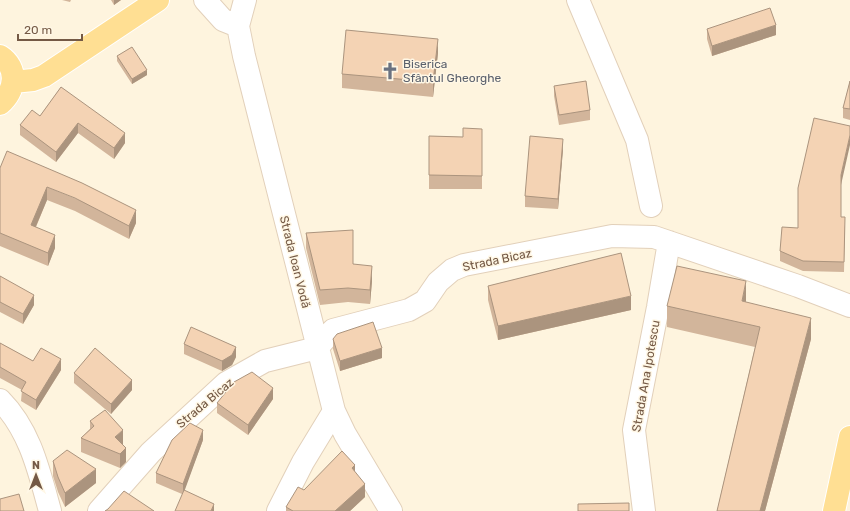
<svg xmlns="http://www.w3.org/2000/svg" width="850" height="511" viewBox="0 0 850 511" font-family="Rubik,sans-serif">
  <rect width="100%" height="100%" fill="#fef4de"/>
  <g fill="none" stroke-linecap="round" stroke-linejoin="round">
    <g stroke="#e2d0ba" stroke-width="24">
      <path id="minor" d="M205 0 223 20 238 26
        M245 0 238 26 244 56 334 411 345 434 391 511
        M578 0 637 140 651 206
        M0 400C30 430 39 471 50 511
        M99 511 151 452 226 383 265 361 317 348 333 330 409 310 425 301 438 282 452 270 464 265 612 236 654 237 798 286 850 306
        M278 511 303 462 334 411
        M644 511 634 430 658 307 669 242"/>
    </g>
    <g stroke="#fff" stroke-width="24">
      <path id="major" d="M0 56C19 68 15 91 0 104
        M13 82 33 80 44 76 158 0
        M834 511 850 437"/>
    </g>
    <use href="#minor" stroke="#fff" stroke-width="22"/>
    <use href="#major" stroke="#ffdf93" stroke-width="22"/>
  </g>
  <path fill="#d2b59b" d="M62 0H71L70 2Z
    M111 0H121L114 5Z
    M707 29 776 35 712 56 707 39Z
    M438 53 433 97 342 88V74Z
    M117 56 147 75 132 84 117 61Z
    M850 81V120L843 118V108Z
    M554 86 590 110V120L559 125 554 96Z
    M61 87 125 143 114 159 78 133 56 162 20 135V125L40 116Z
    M482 129V189H429V136L463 137Z
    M563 149 558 209 525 207V196Z
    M0 168 136 223 129 239 75 211 47 200 36 227 55 248 48 266 0 246Z
    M841 185V217L845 227 844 272 803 271 780 261V251L798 228Z
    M306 233 353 264 372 281 370 304 348 302 320 305 306 248Z
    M0 276 34 305 23 324 0 312Z
    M488 286 631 310 498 340 488 300Z
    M746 302 811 339 765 511H717L755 347 667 327V306Z
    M333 339 382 358 340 371 333 349Z
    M0 343 33 361 61 370 36 410 21 401 22 390 0 378Z
    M184 344 236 357 232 365 222 371 184 354Z
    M74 373 132 390 111 414 74 383Z
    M273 399 248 435 217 413V403Z
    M90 421 123 445 126 462 120 468 81 452V438L90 429Z
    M203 440 184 490 214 511 182 494 156 483V473Z
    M53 461 96 483 65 507 58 492 53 476Z
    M355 472 365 497 350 511H286V507L304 490Z"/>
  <path fill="#ab947e" d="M114 0H121L114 5Z
    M776 25V35L712 56V46Z
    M438 39V53L433 97V82Z
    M147 70V75L132 84V79Z
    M78 123V133L56 162V152Z
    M125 133V143L114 159V148Z
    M850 135V145L841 185V175Z
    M563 139V149L558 209V199Z
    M47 187V200L31 238V225Z
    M136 210V223L129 239V226Z
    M55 235V248L48 266V253Z
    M372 266V281L370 304V290Z
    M746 281V302L742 301Z
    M34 295V305L23 324V314Z
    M631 296V310L498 340V326Z
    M811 318V339L765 511H760Z
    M236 347V357L232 365 222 371V361Z
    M382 348V358L340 371V361Z
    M61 359V370L36 410V400Z
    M132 380V390L111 414V404Z
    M273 388V399L248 435V425Z
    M123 430V445L115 437Z
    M203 430V440L183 495V484Z
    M126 448V462L120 468V454Z
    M355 465V478L352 468Z
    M96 469V483L65 507V493Z
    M365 484V497L350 511H335Z
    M214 504V511H211Z"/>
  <path fill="#f4d3b4" stroke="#ab947e" d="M770 8 776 25 712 46 707 29Z
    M346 30 438 39 433 82 342 74Z
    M132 47 147 70 132 79 117 56Z
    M586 81 590 110 559 115 554 86Z
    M850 81V109L843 108Z
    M61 87 125 133 114 148 78 123 56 152 20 125 32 110 40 116Z
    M814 118 850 126V135L841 175V217H845L844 262 803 261 780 251 782 227 798 228V188Z
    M463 128 482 129V176L429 175V136L463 137Z
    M530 136 563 139 558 199 525 196Z
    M7 151 82 183 136 210 129 226 75 198 47 187 31 225 55 235 48 253 0 233V168Z
    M353 230V264L372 266 370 290 348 288 320 290 306 233Z
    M621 253 631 296 498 326 488 286Z
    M677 266 746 281 742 301 811 318 760 511H717L760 327 667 306Z
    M0 276 34 295 23 314 0 302Z
    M373 322 382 348 340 361 333 339 337 334Z
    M191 327 236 347 232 355 222 361 184 344Z
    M0 343 33 361 41 348 61 359 36 400 21 391 26 382 0 367Z
    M95 348 132 380 111 404 74 373Z
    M252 372 273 388 248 425 217 403 234 382Z
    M105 410 123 430 115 437 126 448 120 454 81 438 94 426 90 421Z
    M190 423 203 430 183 484 156 473 172 440Z
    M67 450 96 469 65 493 58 477 53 461Z
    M342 451 355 465 352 468 365 484 335 511H293L286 507 298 487 304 490Z
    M184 490 214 504 211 511H175Z
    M124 491 154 511H105L108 509Z
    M19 494 24 511H0V499Z
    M629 503V511H578V504Z"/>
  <defs>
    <g id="church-bare" transform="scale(1.38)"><path d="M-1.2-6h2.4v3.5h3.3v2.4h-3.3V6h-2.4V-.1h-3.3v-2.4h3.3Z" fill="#6b7280" stroke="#fff7e5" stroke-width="2.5" paint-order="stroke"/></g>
  </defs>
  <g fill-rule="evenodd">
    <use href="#church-bare" x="390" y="71"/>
  </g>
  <g text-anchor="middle" stroke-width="3" stroke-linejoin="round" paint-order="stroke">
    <g font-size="12" fill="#5b616d" stroke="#fff7e5" text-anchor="start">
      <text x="403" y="68">Biserica<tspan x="403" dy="14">Sfântul Gheorghe</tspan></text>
    </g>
    <g font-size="12" fill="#745945" stroke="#fff7e5">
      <text transform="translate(497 260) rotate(-12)" y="4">Strada Bicaz</text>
      <text transform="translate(295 262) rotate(76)" y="4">Strada Ioan Vodă</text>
      <text transform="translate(646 376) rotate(-80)" y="4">Strada Ana Ipotescu</text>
      <text transform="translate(205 403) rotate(-40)" y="4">Strada Bicaz</text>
    </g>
  </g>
  <g transform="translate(36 475)" stroke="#fff7e5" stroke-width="3" paint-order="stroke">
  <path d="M0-3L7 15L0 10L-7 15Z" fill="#745945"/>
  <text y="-6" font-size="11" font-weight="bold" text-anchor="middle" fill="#745945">N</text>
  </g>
  <path d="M18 34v6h64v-6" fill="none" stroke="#745945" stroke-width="2"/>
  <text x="24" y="34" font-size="12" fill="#745945" stroke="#fff7e5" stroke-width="3" paint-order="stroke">20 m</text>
</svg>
